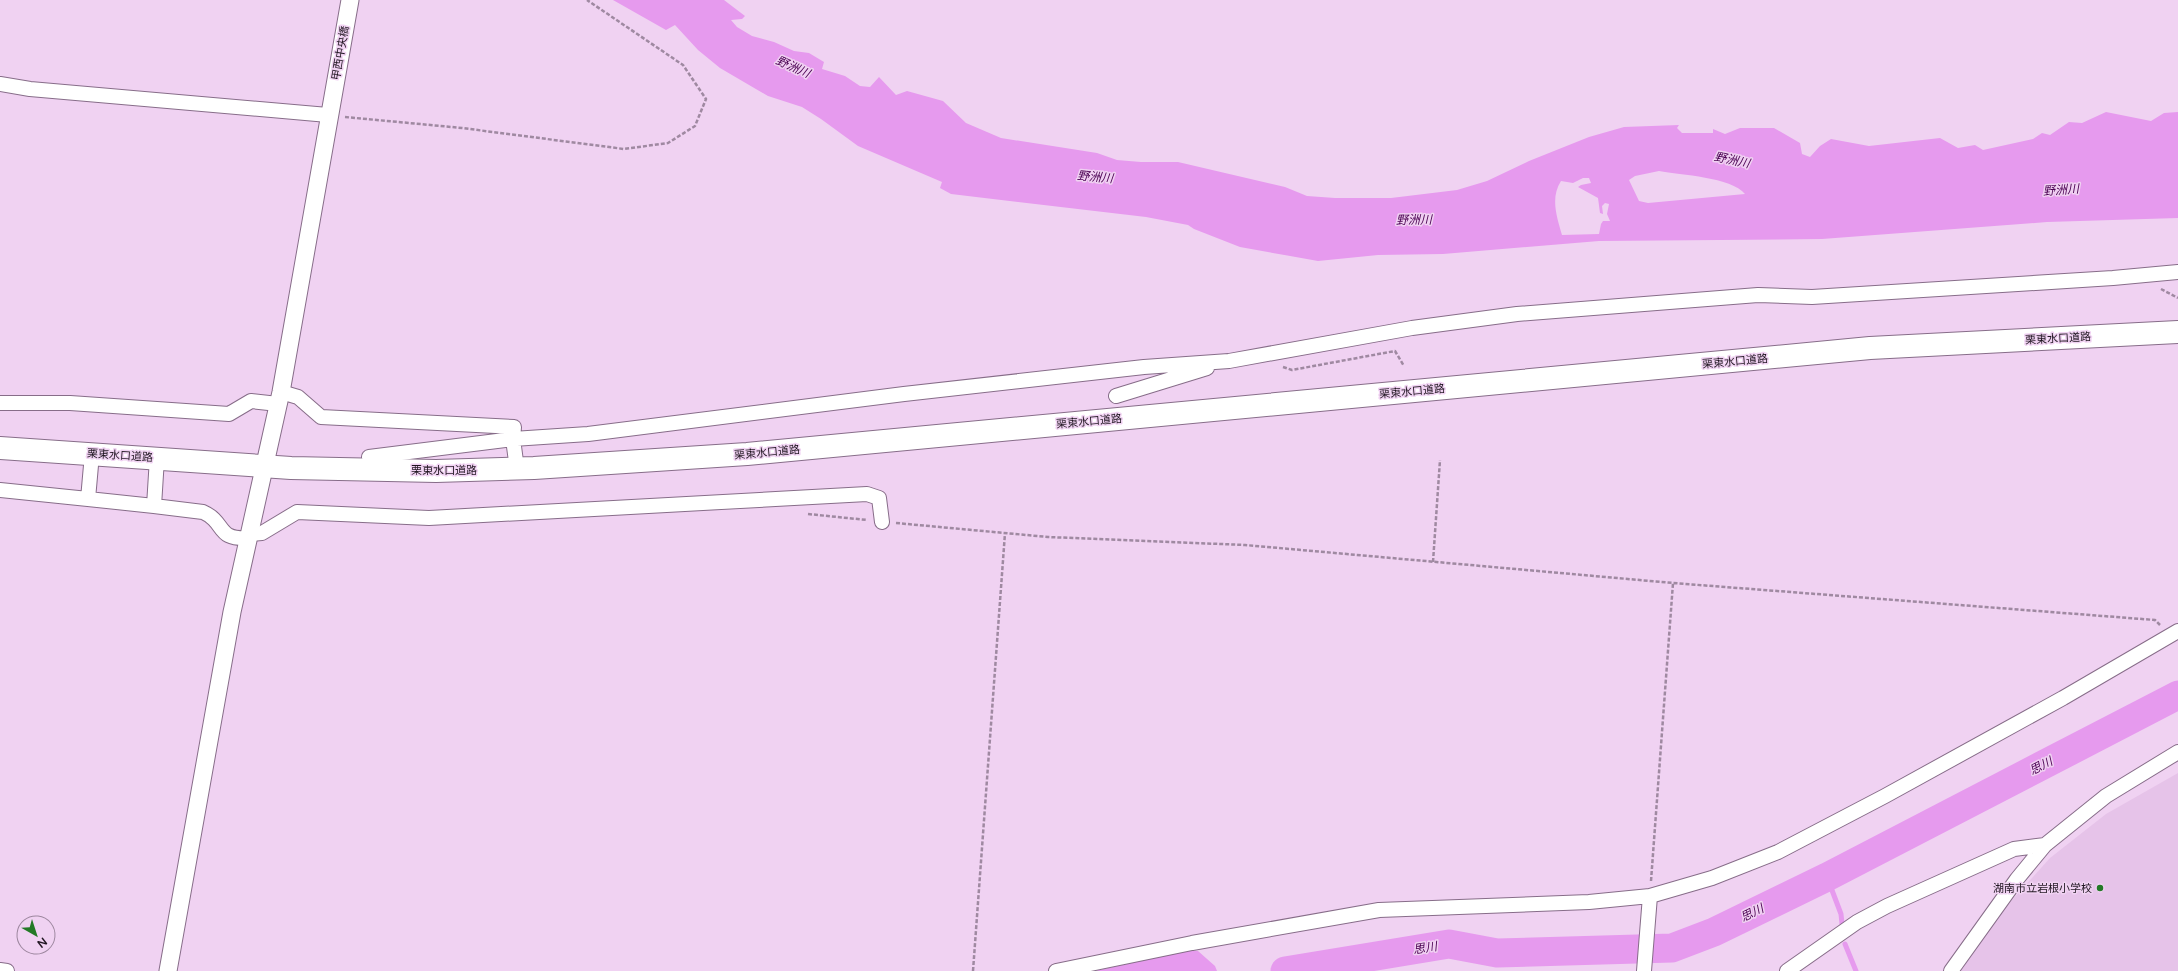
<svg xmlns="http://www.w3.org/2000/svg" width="2178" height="971" viewBox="0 0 2178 971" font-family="'Varela Round','Noto Sans JP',sans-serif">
  <rect width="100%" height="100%" fill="#f0d2f2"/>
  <path fill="#e6c3e9" d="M2178 773V971H1961L1995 919 2050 858 2106 814Z"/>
  <path fill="#e69aee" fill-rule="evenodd" d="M613 0H724L745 16 742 19 731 20 737 27 752 36 774 42 794 51 809 53 824 62 822 69 845 76 860 86 870 87 879 77 896 95 907 91 943 101 966 123 1001 138 1097 153 1117 160 1141 162H1178L1285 187 1307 196 1335 198H1391L1457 190 1487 181 1529 161 1589 137 1624 127 1679 125 1677 128 1682 133H1713V129L1725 134 1740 128H1774L1800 143 1802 154 1810 157 1820 146 1831 139 1869 146 1940 138 1958 148 1975 145 1983 150 2033 139 2042 133 2050 135 2069 122 2082 123 2106 112 2151 121 2164 113 2178 112V218L2047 222 1822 239 1599 241 1443 254 1378 255 1318 261 1240 247 1194 229 1188 225 1146 217 951 194 940 188 942 182 858 146 821 119 802 107 768 96 720 68 698 50 675 25 666 30ZM1659 171C1681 175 1731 177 1745 194L1648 203 1639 201 1629 180 1635 176ZM1583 178H1589L1591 183 1581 185 1578 187 1598 198 1600 213 1603 214 1602 206 1605 203 1609 204 1607 214 1610 221H1603L1601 224 1599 234 1562 235C1557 217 1550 198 1561 181L1573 183Z
    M1185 951H1198L1215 966 1217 971H1095Z"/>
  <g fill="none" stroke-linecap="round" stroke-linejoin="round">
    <path stroke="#e69aee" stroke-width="5" d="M1827 877 1841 914 1842 924
      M1845 944 1856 971"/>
    <path stroke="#e69aee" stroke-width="29" d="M1285 971 1449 944 1497 953 1672 948 1714 932 1827 877 2178 695"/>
    <g stroke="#876d89" stroke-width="16">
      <path id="minor" d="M0 84 30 89 328 115
        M281 392 298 397 321 417 514 427 513 439 517 469
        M1116 396 1207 368
        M0 403H70L229 414 251 401 278 404
        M369 457 513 439 588 434 904 394 1144 367 1229 361 1412 328 1517 314 1758 295 1812 297 2113 278 2178 272
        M0 490 88 499 92 454
        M88 499 154 506 157 458
        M154 506 203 512C227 523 215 540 249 538
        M250 534 262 533 297 512 429 518 867 494 879 498 882 522
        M0 970 7 971
        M1056 971 1192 943 1379 910 1589 902 1650 896 1712 878 1778 852 1885 796 2063 698 2178 631
        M1644 971 1650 896
        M1787 971 1857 922 1887 906 2014 849 2045 845
        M1951 971 2017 879 2045 845 2106 796 2178 752"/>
    </g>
    <g stroke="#876d89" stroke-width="19">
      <path id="tertiary" d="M168 971 232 612 281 392 350 0"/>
    </g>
    <g stroke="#876d89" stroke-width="24">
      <path id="trunk" d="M0 448 291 468 436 471 534 468 747 454 1870 348 2178 332"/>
    </g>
    <path stroke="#9f89a1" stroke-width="2.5" stroke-dasharray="4 2" stroke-linecap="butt" d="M345 117 462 128 624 149 668 143 695 126 706 99 683 65 587 0
      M2161 289 2178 298
      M1283 367 1292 370 1395 351 1404 366
      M808 514 867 520
      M896 523 1048 537 1245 545 1673 583 2155 620 2160 625
      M1433 562 1440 460
      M1651 881 1673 583
      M973 971 1005 533"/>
    <use href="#minor" stroke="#fff" stroke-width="14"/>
    <use href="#tertiary" stroke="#fff" stroke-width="17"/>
    <use href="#trunk" stroke="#fff" stroke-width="22"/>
  </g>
  <circle fill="#237926" stroke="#f0d2f2" stroke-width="1.5" cx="2100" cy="888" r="4"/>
  <g text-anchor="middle" stroke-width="3" stroke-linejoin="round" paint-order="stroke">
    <g font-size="11" fill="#211722" stroke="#f0d2f2">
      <text transform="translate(340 53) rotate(-80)" y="4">甲西中央橋</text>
      <text transform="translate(2058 338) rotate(-3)" y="4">栗東水口道路</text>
      <text transform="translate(1735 361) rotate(-5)" y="4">栗東水口道路</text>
      <text transform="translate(1412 391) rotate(-5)" y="4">栗東水口道路</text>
      <text transform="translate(1089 421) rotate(-5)" y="4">栗東水口道路</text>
      <text transform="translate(767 452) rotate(-5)" y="4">栗東水口道路</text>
      <text transform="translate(120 455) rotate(4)" y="4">栗東水口道路</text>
      <text x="444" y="474">栗東水口道路</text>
    </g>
    <g font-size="11" fill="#211722" stroke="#f0d2f2" text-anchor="end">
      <text x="2092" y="892">湖南市立岩根小学校</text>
    </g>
    <g font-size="12" font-style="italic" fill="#4b0253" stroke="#f0d2f2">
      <text transform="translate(793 67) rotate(24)" y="4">野洲川</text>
      <text transform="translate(1732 160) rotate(12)" y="4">野洲川</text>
      <text transform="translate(1095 177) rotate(5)" y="4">野洲川</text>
      <text transform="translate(2061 190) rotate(-4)" y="4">野洲川</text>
      <text transform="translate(1414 220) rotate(-1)" y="4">野洲川</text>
      <text transform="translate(2041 766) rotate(-27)" y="4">思川</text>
      <text transform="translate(1752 913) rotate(-26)" y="4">思川</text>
      <text transform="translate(1425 948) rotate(-9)" y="4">思川</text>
    </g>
  </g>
  <g transform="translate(36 935) rotate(141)"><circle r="19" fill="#f0d2f2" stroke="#9d879f"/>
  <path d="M0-3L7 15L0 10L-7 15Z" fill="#237926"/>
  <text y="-6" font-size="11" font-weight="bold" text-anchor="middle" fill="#211722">N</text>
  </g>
</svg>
